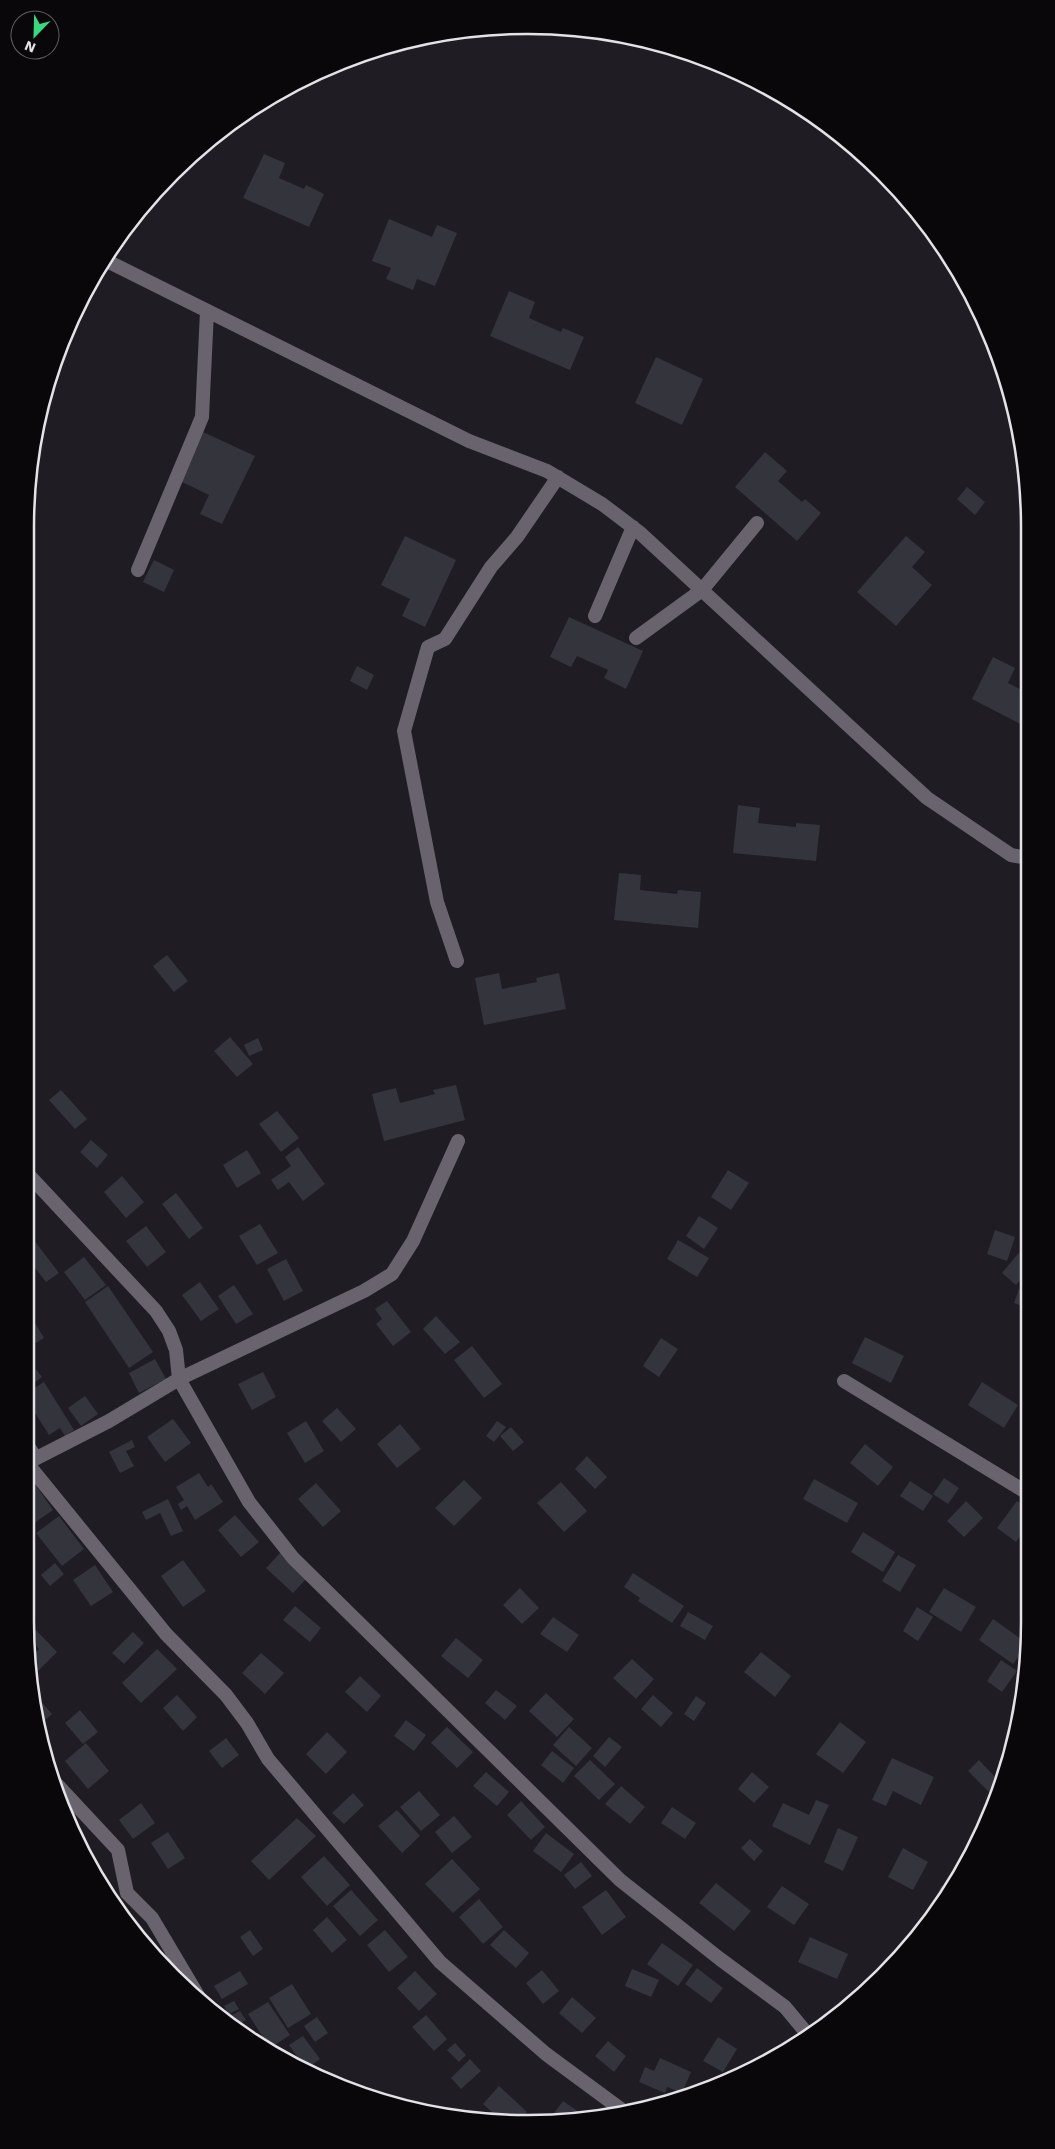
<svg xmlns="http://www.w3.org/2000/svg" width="1055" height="2149" viewBox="0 0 1055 2149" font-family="'Work Sans',sans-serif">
  <rect width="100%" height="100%" fill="#201c23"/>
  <path fill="#33343c" d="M264 154 285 163 279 178 304 189 306 185 324 194 309 227 243 198Z
    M389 219 432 237 437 225 457 233 435 286 417 279 413 290 386 279 391 268 372 261Z
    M509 291 535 302 529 318 561 332 563 328 584 337 570 370 490 336Z
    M656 357 703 379 682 425 635 403Z
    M203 432 255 456 222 524 200 514 209 495 180 481Z
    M765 452 787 471 778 481 802 502 805 499 821 513 797 541 735 487Z
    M967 487 985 502 975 515 957 499Z
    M405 536 456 560 425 627 402 616 410 599 381 585Z
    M906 536 925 552 912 567 932 585 896 626 857 592Z
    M154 560 174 570 164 592 143 582Z
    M569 617 643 651 626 689 604 678 608 670 577 656 571 667 550 657Z
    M993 657 1015 668 1008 683 1026 692V727L972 699Z
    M357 666 374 675 367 690 350 681Z
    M738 805 760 808 758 823 796 827V823L820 825 816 861 733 853Z
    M619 873 641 875 640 890 677 894 678 890 701 892 698 928 614 920Z
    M167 955 188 981 174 992 153 966Z
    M499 973 502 989 537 982 536 978 559 973 566 1009 484 1025 475 978Z
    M230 1037 253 1064 237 1077 214 1051Z
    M258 1038 263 1050 249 1056 244 1045Z
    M456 1085 465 1120 384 1141 372 1094 396 1088 400 1103 435 1094 433 1090Z
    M61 1090 87 1119 75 1129 49 1100Z
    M277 1111 299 1138 281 1152 259 1124Z
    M91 1140 108 1155 97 1168 80 1152Z
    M298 1147 325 1184 303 1201 289 1182 278 1190 271 1180 291 1166 285 1157Z
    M247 1150 261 1173 237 1188 223 1165Z
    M728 1170 749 1183 731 1210 711 1197Z
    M122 1176 144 1202 126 1218 104 1192Z
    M176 1193 203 1228 189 1239 162 1204Z
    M25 1215 34 1228 25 1234Z
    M699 1216 718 1228 704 1249 686 1236Z
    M260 1224 278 1253 257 1265 239 1236Z
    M146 1226 166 1252 147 1267 126 1241Z
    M995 1230 1015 1237 1007 1261 987 1254Z
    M34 1240 59 1273 46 1282 25 1255V1246Z
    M678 1240 709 1258 697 1277 667 1259Z
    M1022 1249 1028 1254V1271L1016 1285 1002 1273Z
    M84 1257 106 1285 85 1300 64 1272Z
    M286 1259 303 1291 284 1301 267 1269Z
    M200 1282 219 1309 201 1321 182 1295Z
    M234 1285 253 1314 236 1324 218 1296Z
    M108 1286 153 1352 129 1368 85 1302Z
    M1019 1289 1028 1293V1308L1014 1303Z
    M387 1301 411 1332 393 1346 376 1324 382 1319 375 1309Z
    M29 1313 44 1338 29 1347 25 1340V1315Z
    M436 1316 460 1342 445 1354 423 1329Z
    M865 1337 904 1356 891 1383 852 1363Z
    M661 1338 678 1349 659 1377 643 1366Z
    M472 1346 502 1384 484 1398 454 1360Z
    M25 1356 42 1377 25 1390Z
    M155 1359 166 1379 139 1393 129 1373Z
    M263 1372 276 1397 252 1410 238 1384Z
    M44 1382 74 1430 65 1436 60 1428 49 1435 25 1397V1394Z
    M982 1382 1018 1405 1004 1428 968 1405Z
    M85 1396 98 1414 81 1426 68 1408Z
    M337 1408 356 1429 341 1442 322 1421Z
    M173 1419 191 1443 165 1462 147 1437Z
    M306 1421 324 1451 305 1463 287 1433Z
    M497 1421 506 1427 494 1442 486 1436Z
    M400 1424 421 1449 397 1468 377 1444Z
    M511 1427 524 1442 513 1451 500 1436Z
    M132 1440 135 1447 126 1451 134 1466 120 1473 109 1452Z
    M865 1444 893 1467 878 1486 850 1463Z
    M587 1456 607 1477 595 1489 575 1469Z
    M199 1473 208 1487 211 1484 223 1502 195 1520 187 1506 181 1510 178 1504 184 1500 176 1487Z
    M944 1478 959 1488 948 1504 933 1494Z
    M814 1479 858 1503 847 1523 803 1499Z
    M464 1480 482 1498 454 1526 435 1508Z
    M33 1481 53 1510 27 1528 25 1525V1486Z
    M910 1481 933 1496 923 1511 900 1496Z
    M561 1482 587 1511 564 1532 537 1503Z
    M316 1483 341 1511 323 1527 298 1499Z
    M168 1499 183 1531 171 1536 160 1513 146 1520 142 1512Z
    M966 1501 983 1518 964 1537 947 1521Z
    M1017 1501 1029 1509V1523L1016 1542 997 1528Z
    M235 1515 259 1542 241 1557 218 1530Z
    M59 1516 84 1549 62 1566 36 1533Z
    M863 1532 895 1552 883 1572 851 1552Z
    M281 1552 308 1577 293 1593 266 1568Z
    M898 1555 916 1565 900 1592 882 1581Z
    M183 1560 206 1591 183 1607 161 1576Z
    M55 1563 64 1574 50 1586 41 1575Z
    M95 1565 113 1592 91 1606 73 1580Z
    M633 1573 684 1606 672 1623 638 1601 640 1598 624 1587Z
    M520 1588 539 1608 522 1624 503 1605Z
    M944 1588 976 1607 961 1632 929 1612Z
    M295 1606 321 1628 310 1642 283 1620Z
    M917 1607 933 1617 918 1641 903 1631Z
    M688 1612 713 1626 705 1640 680 1626Z
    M553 1617 579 1635 567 1652 540 1634Z
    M993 1619 1028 1644 1013 1664 979 1640Z
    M25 1625 30 1630 33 1627 57 1652 32 1677 29 1659 39 1649 26 1635Z
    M133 1632 144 1643 124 1664 112 1653Z
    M456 1638 483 1660 468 1678 441 1656Z
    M157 1649 177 1669 141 1703 122 1683Z
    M761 1652 791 1676 775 1697 744 1672Z
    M261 1653 284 1673 265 1694 242 1673Z
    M632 1659 654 1679 636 1699 613 1678Z
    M1001 1660 1017 1671 1002 1692 987 1681Z
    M360 1676 381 1696 367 1712 345 1692Z
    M496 1690 517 1706 505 1720 485 1703Z
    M32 1691 52 1714 37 1728 35 1719Z
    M546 1693 574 1719 557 1737 529 1711Z
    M177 1695 197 1717 183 1731 163 1708Z
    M653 1695 673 1713 661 1727 641 1709Z
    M696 1696 706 1703 694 1721 684 1714Z
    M80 1710 98 1732 83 1744 65 1723Z
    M406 1720 426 1735 414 1751 394 1736Z
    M840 1722 866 1742 843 1773 816 1754Z
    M447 1727 473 1752 457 1768 431 1743Z
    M569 1727 592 1748 576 1766 553 1745Z
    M327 1732 347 1752 326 1774 306 1754Z
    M609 1737 622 1747 605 1767 593 1756Z
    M226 1738 239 1755 222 1768 209 1751Z
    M86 1743 109 1771 88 1789 65 1761Z
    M552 1751 574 1768 563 1783 541 1765Z
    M892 1758 934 1777 921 1805 893 1791 886 1806 872 1800Z
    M590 1760 615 1784 599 1800 574 1776Z
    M979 1760 1001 1783 995 1798 968 1771Z
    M486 1772 509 1792 497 1806 473 1786Z
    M752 1772 769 1787 754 1803 738 1789Z
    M621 1786 645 1807 630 1824 605 1804Z
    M419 1791 440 1815 421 1831 400 1807Z
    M353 1793 364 1805 344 1824 332 1813Z
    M816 1800 829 1805 810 1845 772 1826 783 1803 809 1815Z
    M521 1801 545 1827 531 1840 507 1815Z
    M141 1803 155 1823 133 1839 119 1820Z
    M672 1807 696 1823 685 1839 661 1823Z
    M397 1810 420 1836 402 1853 378 1826Z
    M454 1816 472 1837 452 1853 435 1832Z
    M297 1818 316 1836 269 1880 251 1861Z
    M838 1828 858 1837 843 1871 824 1862Z
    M168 1832 185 1858 168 1869 151 1843Z
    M546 1833 574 1854 561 1872 533 1851Z
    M750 1839 763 1851 754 1861 741 1848Z
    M903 1848 928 1862 913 1890 888 1877Z
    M324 1856 350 1885 327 1906 301 1877Z
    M452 1859 480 1889 453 1913 425 1884Z
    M581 1862 592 1876 575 1889 564 1875Z
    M716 1883 751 1911 734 1931 699 1903Z
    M782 1886 809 1904 794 1925 767 1907Z
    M941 1886 951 1891 940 1907 933 1904Z
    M351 1890 378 1920 360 1936 333 1906Z
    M606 1890 626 1917 602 1935 582 1907Z
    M479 1899 503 1927 483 1944 459 1917Z
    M327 1917 347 1940 332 1953 313 1930Z
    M250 1930 263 1949 253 1956 240 1937Z
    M385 1930 408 1957 389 1972 367 1945Z
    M504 1930 529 1953 516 1968 490 1945Z
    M810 1937 848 1954 837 1979 798 1962Z
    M662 1943 693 1965 678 1986 647 1964Z
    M697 1968 723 1988 711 2003 685 1984Z
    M632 1969 659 1980 651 1997 625 1986Z
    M542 1970 559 1991 543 2004 526 1983Z
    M240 1971 248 1984 222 1999 214 1986Z
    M415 1971 437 1994 419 2011 397 1988Z
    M292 1984 311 2014 288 2028 269 1998Z
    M572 1997 596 2018 582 2033 559 2013Z
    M234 2001 239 2009 229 2014 224 2006Z
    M268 2002 290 2035 270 2048 248 2014Z
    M240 2011 246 2020 235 2026 230 2016Z
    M426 2015 447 2039 434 2051 412 2027Z
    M317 2017 328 2033 315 2042 304 2026Z
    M303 2036 320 2059 306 2069 289 2045Z
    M718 2037 737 2049 723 2072 703 2061Z
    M608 2041 626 2056 614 2072 595 2056Z
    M455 2043 466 2055 459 2062 447 2050Z
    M660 2058 691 2072 682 2093 667 2087 665 2093 639 2082 645 2067 654 2071Z
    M470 2059 481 2071 461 2089 451 2078Z
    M321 2069 333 2085 314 2074Z
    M499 2086 527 2112 518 2122 504 2123 483 2104Z
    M563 2101 588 2118 587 2120 548 2121Z
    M462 2110 476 2120 456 2118Z"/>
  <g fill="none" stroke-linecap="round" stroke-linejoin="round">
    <path stroke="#68636c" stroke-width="14" d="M105 260 469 441 547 471 602 504 639 532 927 798 1011 855 1027 858
      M138 570 202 417 207 311
      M595 616 633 527
      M636 638 702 590 757 523
      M457 961 437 902 404 731 428 647 445 639 491 567 517 537 558 477
      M25 1171 156 1311 169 1331 176 1350 179 1379 249 1502 293 1558 620 1880 720 1959 785 2007 809 2036
      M844 1381 1029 1494
      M25 1442 36 1458
      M27 1463 166 1634 226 1695 247 1723 268 1759 440 1962 546 2054 626 2113
      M25 1464 109 1421 179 1379 364 1291 392 1274 413 1241 458 1141
      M50 1777 118 1850 127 1893 152 1918 203 2004"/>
  </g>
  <path d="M0 0H1055V2149H0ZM527 34H528A493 493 0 0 1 1021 527V1622A493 493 0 0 1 528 2115H527A493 493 0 0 1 34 1622V527A493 493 0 0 1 527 34Z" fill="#09070a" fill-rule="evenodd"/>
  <path fill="none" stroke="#e4e2e7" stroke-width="2.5" d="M527 34H528A493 493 0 0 1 1021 527V1622A493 493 0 0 1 528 2115H527A493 493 0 0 1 34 1622V527A493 493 0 0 1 527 34Z"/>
  <g transform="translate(35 35) rotate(203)"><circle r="24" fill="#09070a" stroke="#615f62"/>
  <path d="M0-4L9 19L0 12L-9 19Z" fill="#37d880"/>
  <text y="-8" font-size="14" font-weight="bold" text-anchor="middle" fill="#e4e2e7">N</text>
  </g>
</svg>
